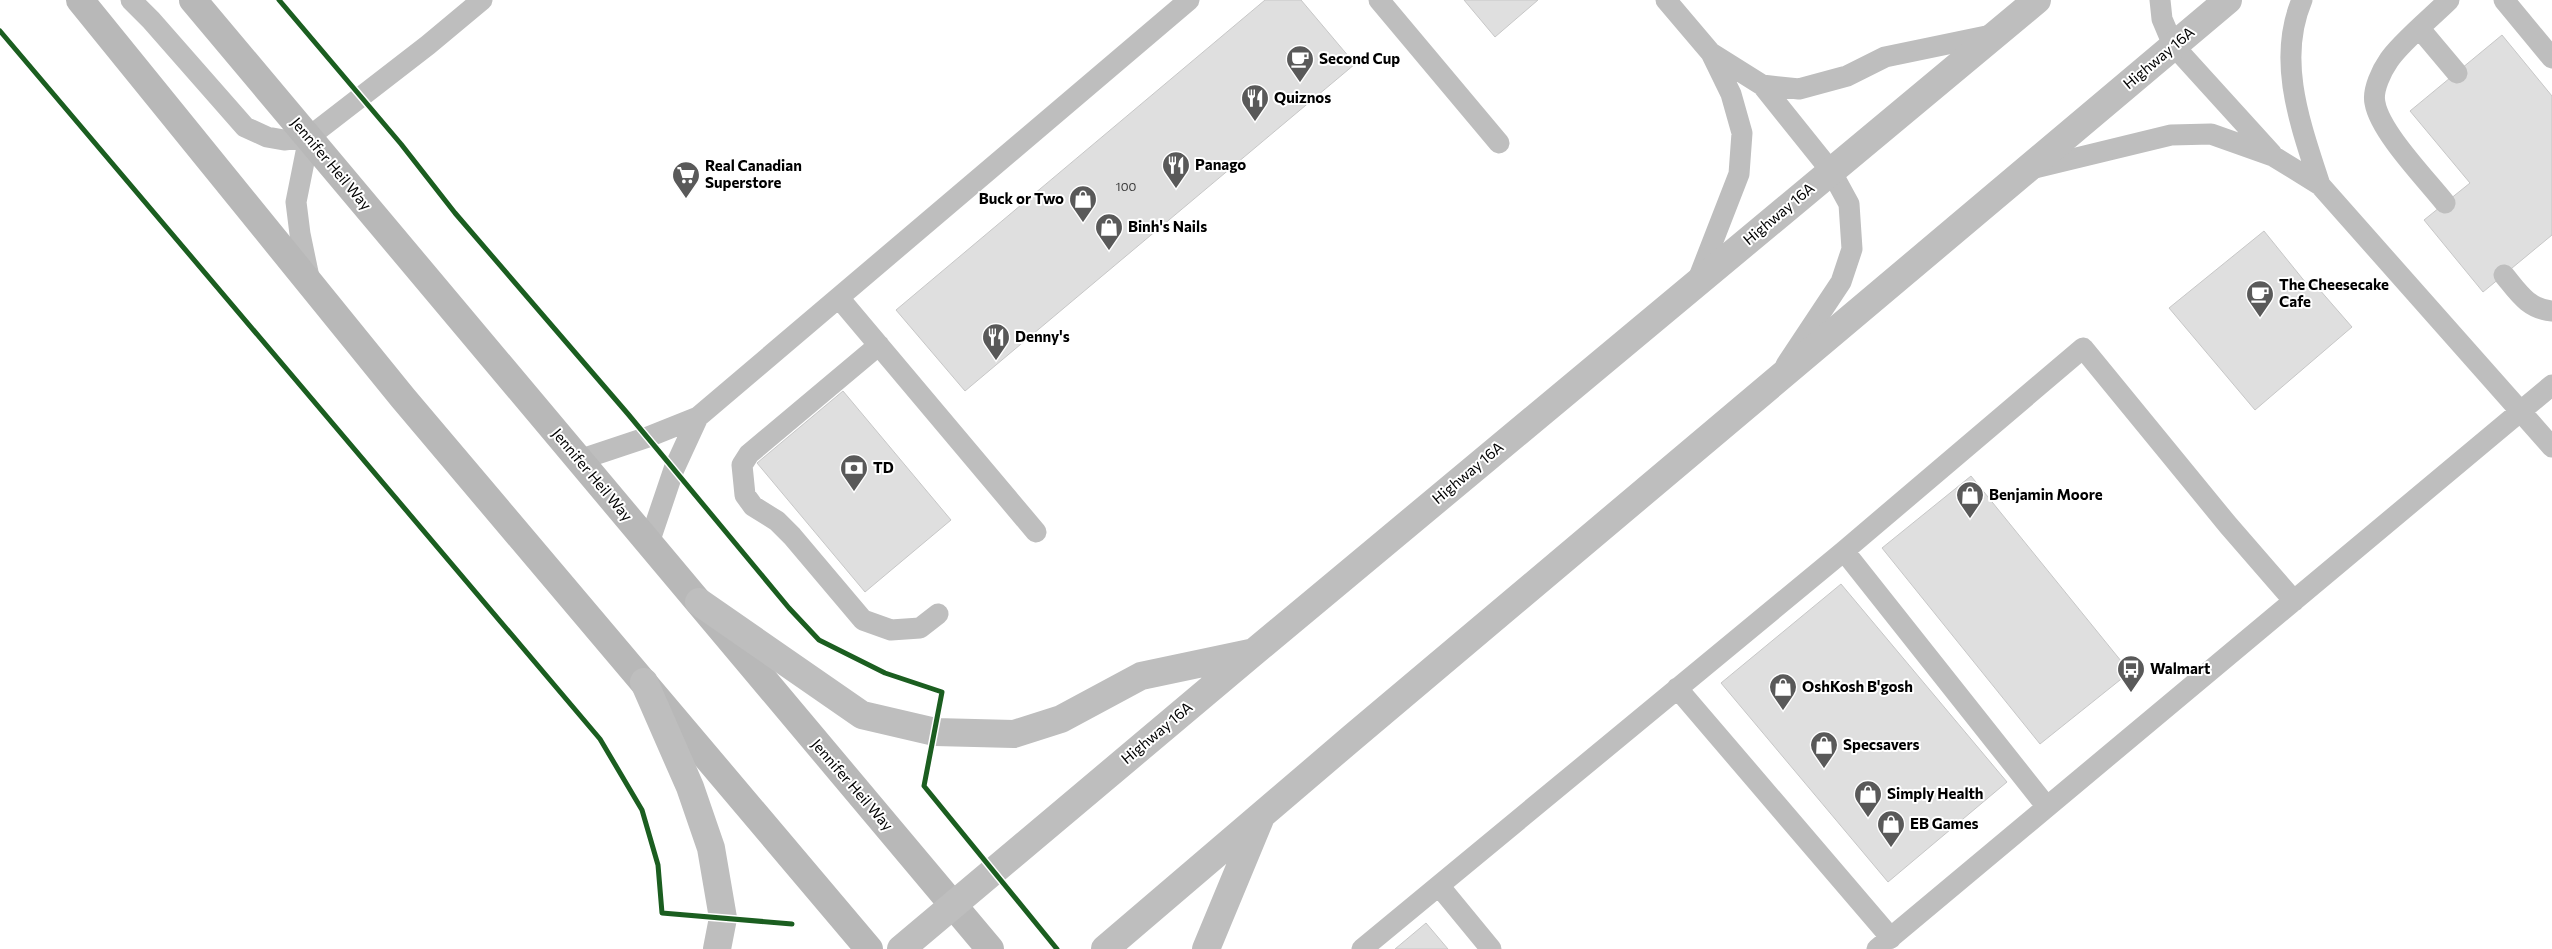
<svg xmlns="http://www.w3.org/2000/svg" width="2552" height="949" viewBox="0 0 2552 949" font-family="Commissioner,sans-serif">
  <rect width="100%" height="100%" fill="#fff"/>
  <path fill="#dfdfdf" stroke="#c7c7c7" d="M1265 0H1301L1355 64 965 391 896 310Z
    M1464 0H1538L1495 37Z
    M2502 35 2552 96V235L2483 292 2424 220 2470 183 2410 111Z
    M2264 231 2306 283 2312 281 2352 327 2255 410 2169 308Z
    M843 391 951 520 865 592 757 463Z
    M1971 476 2130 672 2040 744 1882 548Z
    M1841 584 2007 782 1888 882 1721 683Z
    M1426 923 1448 949H1395Z"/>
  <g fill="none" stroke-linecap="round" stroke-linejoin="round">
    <path stroke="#bebebe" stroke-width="21" d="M131 0 151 20 245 127 267 137 284 140 309 137 428 45 482 0
      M1379 0 1499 143
      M1666 0 1711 53 1731 94 1742 133 1739 174 1697 282
      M2160 0 2162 19 2173 45 2272 154
      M2302 0C2276 61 2301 126 2320 185
      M2504 0 2552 58
      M2420 29 2457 73
      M1711 53 1762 85 1831 171 1849 204 1852 249 1841 282 1786 365
      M1762 85 1799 89 1847 76 1885 57 1996 34
      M309 137 296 202 300 234 310 282
      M2027 170 2171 135 2211 134 2273 156 2320 185 2552 447
      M2445 203C2426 179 2380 132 2375 103 2372 90 2382 70 2389 60 2400 43 2433 16 2449 0
      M2504 275C2518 292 2528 309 2552 311
      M839 298 1036 532
      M879 345 749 454 742 465 745 495 753 506 777 521 792 536 863 620 891 630 920 628 938 614
      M579 460 648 437 698 417 1189 0
      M649 543 674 469 698 417
      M1844 551 2047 807
      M1677 688 1891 938
      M1440 887 1491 949
      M1362 949 1844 551 2083 348 2228 525 2294 601
      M1877 949 2552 385"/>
    <path stroke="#b8b8b8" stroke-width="28" d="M80 0 403 398 869 949
      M193 0 990 949"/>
    <path stroke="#bebebe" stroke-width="28" d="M699 602 862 715 935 732 1014 734 1061 719 1141 676 1250 653
      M644 682 690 787 711 848 723 918 717 949
      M901 949 1254 652 2037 0
      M1105 949 1353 737 2228 0
      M1206 949 1260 819"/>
    <g stroke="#fff" stroke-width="8">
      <path id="cycleway" d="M279 0 401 144 455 213 628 414 789 608 819 640 885 673 942 692 924 786 1057 949
        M0 31 600 739 642 810 658 865 662 913 792 924"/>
    </g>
    <use href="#cycleway" stroke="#1b5e20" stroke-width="5"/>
  </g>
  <defs>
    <g id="cafe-pin" transform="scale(1.4375)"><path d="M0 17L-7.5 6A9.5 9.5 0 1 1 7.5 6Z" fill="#595959" stroke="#fff"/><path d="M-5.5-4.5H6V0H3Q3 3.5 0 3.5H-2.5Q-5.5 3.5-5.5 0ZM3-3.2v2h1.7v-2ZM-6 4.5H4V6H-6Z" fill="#fff"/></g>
    <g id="restaurant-pin" transform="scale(1.4375)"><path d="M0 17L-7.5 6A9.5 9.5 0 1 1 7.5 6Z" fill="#595959" stroke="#fff"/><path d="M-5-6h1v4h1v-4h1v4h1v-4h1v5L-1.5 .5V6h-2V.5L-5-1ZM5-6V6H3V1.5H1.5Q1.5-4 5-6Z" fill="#fff"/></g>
    <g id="supermarket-pin" transform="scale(1.4375)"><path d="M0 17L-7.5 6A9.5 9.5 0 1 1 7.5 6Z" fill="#595959" stroke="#fff"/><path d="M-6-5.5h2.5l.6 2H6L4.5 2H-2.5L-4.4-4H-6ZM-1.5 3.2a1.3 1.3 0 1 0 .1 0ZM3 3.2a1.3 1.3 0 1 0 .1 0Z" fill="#fff"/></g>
    <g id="shop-pin" transform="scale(1.4375)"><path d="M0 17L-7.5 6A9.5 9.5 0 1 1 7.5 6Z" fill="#595959" stroke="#fff"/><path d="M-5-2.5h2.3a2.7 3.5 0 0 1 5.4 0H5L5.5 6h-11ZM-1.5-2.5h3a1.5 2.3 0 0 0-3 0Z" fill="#fff"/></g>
    <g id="bank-pin" transform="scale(1.4375)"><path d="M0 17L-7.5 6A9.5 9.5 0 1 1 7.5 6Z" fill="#595959" stroke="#fff"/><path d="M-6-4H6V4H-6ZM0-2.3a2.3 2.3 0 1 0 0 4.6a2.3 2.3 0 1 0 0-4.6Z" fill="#fff"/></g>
    <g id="bus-pin" transform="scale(1.4375)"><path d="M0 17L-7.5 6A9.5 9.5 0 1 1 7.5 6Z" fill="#595959" stroke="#fff"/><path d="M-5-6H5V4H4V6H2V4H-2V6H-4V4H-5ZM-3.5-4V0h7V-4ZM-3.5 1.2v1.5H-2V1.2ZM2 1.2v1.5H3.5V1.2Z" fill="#fff"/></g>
  </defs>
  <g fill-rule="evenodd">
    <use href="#cafe-pin" x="1300" y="59"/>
    <use href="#restaurant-pin" x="1255" y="98"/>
    <use href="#restaurant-pin" x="1176" y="165"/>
    <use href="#supermarket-pin" x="686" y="175"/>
    <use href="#shop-pin" x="1083" y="199"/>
    <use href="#shop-pin" x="1109" y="227"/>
    <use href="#cafe-pin" x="2260" y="294"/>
    <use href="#restaurant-pin" x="996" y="337"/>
    <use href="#bank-pin" x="854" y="468"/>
    <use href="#shop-pin" x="1970" y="495"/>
    <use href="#bus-pin" x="2131" y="669"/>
    <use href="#shop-pin" x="1783" y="687"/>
    <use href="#shop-pin" x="1824" y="745"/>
    <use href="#shop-pin" x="1868" y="794"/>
    <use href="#shop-pin" x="1891" y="824"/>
  </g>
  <g text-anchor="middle" stroke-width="4" stroke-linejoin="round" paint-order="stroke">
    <g font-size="12" fill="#383838">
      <text x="1126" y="191">100</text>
    </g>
    <g font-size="15" fill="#000" stroke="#fff">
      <text transform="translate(2159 58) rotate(-40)" y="5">Highway 16A</text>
      <text transform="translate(331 164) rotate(50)" y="5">Jennifer Heil Way</text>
      <text transform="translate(1779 214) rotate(-40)" y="5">Highway 16A</text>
      <text transform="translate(1468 473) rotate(-40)" y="5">Highway 16A</text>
      <text transform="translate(592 475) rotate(50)" y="5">Jennifer Heil Way</text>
      <text transform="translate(1157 733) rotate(-40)" y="5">Highway 16A</text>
      <text transform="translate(852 785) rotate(49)" y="5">Jennifer Heil Way</text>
    </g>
    <g font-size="15" font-weight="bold" fill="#000" stroke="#fff" text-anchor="start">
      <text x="1319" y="64">Second Cup</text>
      <text x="1274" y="103">Quiznos</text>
      <text x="1195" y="170">Panago</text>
      <text x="705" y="171">Real Canadian<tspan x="705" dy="17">Superstore</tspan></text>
      <text x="1064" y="204" text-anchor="end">Buck or Two</text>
      <text x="1128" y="232">Binh's Nails</text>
      <text x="2279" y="290">The Cheesecake<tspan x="2279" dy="17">Cafe</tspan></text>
      <text x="1015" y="342">Denny's</text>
      <text x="873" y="473">TD</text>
      <text x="1989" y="500">Benjamin Moore</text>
      <text x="2150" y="674">Walmart</text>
      <text x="1802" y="692">OshKosh B'gosh</text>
      <text x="1843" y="750">Specsavers</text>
      <text x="1887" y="799">Simply Health</text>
      <text x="1910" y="829">EB Games</text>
    </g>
  </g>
</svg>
